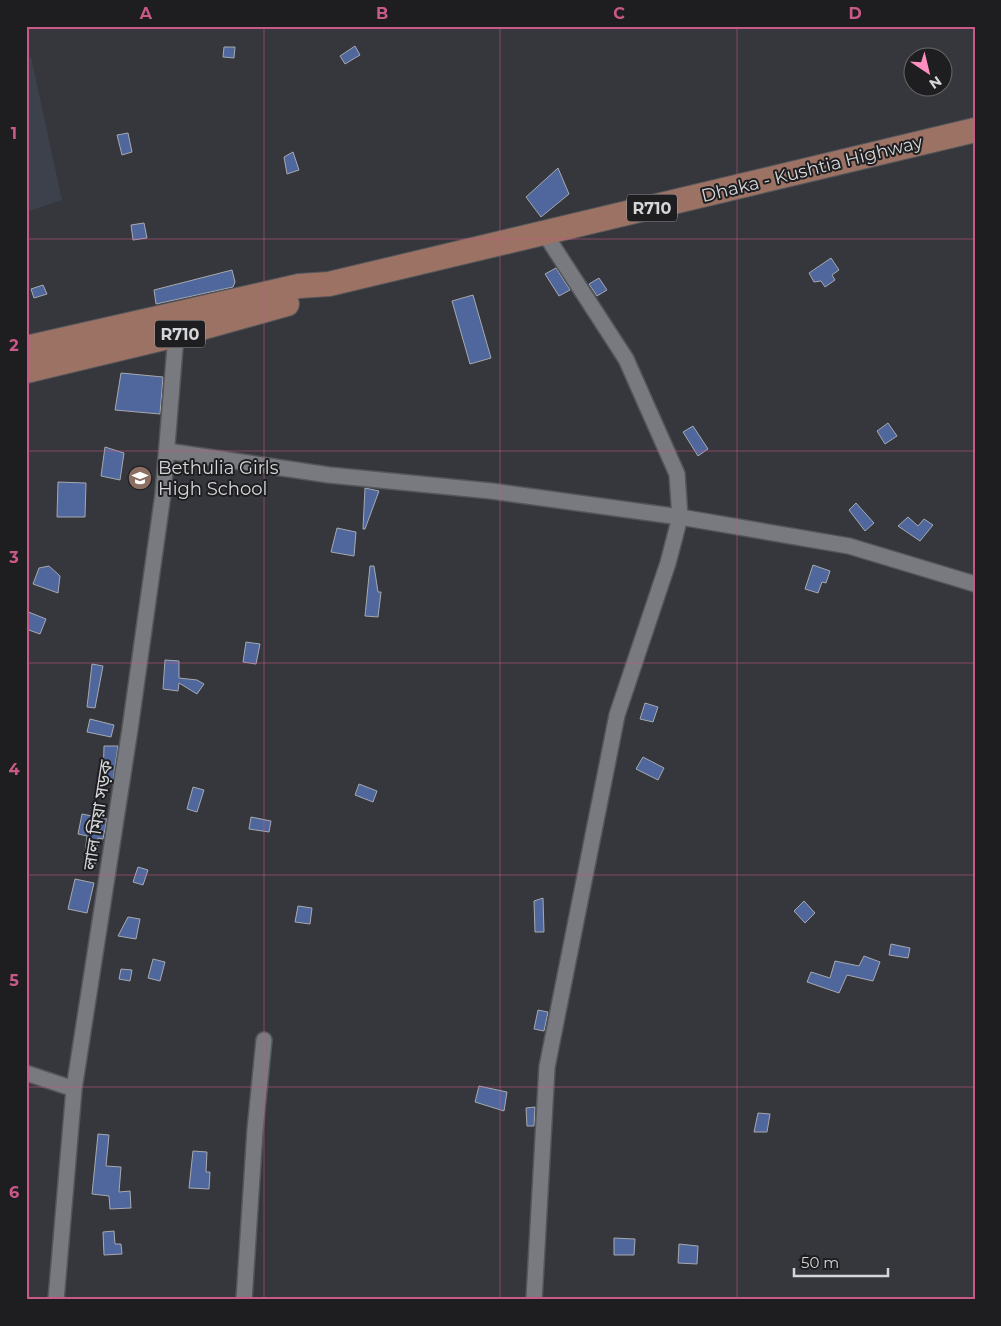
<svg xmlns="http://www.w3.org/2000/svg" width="1001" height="1326" viewBox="0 0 1001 1326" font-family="Montserrat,'Noto Sans Bengali',sans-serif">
  <rect width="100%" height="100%" fill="#35373c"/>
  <path fill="#3d414b" d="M31 57 62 200 26 212V58Z"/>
  <path fill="#50679e" stroke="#a6a9ae" d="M355 46 360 55 345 64 340 56Z
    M224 47H235L234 58 223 57Z
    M128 133 132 152 122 155 117 135Z
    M293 152 299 170 287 174 284 157Z
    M558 168 569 194 541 217 526 197Z
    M144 223 147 238 133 240 131 225Z
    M831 258 839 270 832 275 835 280 825 287 821 281 814 282 809 273Z
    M556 268 570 290 559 296 545 274Z
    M232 270 235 282 233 287 156 304 154 290Z
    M599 278 607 290 597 296 589 284Z
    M43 285 47 294 34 298 31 289Z
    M473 295 491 358 470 364 452 301Z
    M121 373 163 377 160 414 115 410Z
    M888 423 897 436 885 444 877 431Z
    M693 426 708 449 698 456 683 432Z
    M105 447 124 453 120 480 101 476Z
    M58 482 86 483 85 517H57Z
    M365 488 379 491 365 529H363Z
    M856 503 874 523 865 531 849 510Z
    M908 517 918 526 924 519 933 525 920 541 898 526Z
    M337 528 356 532 354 556 331 552Z
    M813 565 830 571 826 583 822 582 818 593 805 589Z
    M49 566 60 576 58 593 33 584 39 568Z
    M370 566H374L378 592H381L378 617 365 616Z
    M26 611 46 619 40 634 26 629Z
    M246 642 260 644 256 664 243 662Z
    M165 660 179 661V678L197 680 204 684 197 694 179 683 178 691 163 689Z
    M92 664 103 666 95 708 87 707Z
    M645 703 658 707 653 722 640 719Z
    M90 719 114 725 111 737 87 732Z
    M104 746H118L113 780H103Z
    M643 757 664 768 658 780 636 769Z
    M359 784 377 791 373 802 355 795Z
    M193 787 204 790 197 812 187 809Z
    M82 814 107 819 103 839 98 838 95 864 84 863 87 836 78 834Z
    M251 817 271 821 269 832 249 829Z
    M138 867 148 870 143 885 133 882Z
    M75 879 94 883 87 913 68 909Z
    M543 898 544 932H535L534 901Z
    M804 901 815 913 805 923 794 911Z
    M298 906 312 908 310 924 295 922Z
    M128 917 140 919 136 939 118 936Z
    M891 944 910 948 908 958 889 955Z
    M864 956 880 962 873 981 847 975 839 993 807 982 811 972 830 978 835 961 859 966Z
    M153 959 165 962 160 981 148 978Z
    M121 969 132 970 130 981 119 979Z
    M538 1010 548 1012 544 1031 534 1029Z
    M479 1086 507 1092 504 1111 475 1102Z
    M535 1107 534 1126H527L526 1108Z
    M758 1113 770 1114 767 1132H754Z
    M98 1134 109 1135 106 1166 121 1167 119 1192 130 1191 131 1208 110 1209 109 1196 92 1194Z
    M193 1151 207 1152 206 1172H210L209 1189 189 1188Z
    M114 1231 115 1244H121L122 1254 104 1255 103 1232Z
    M614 1238 635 1239 634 1255H614Z
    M679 1244 698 1246 697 1264 678 1263Z"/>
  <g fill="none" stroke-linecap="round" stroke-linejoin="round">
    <g stroke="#54565a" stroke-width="18">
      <path id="minor" d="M167 451 329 475 491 491 680 517 849 546 975 584
        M26 1073 74 1089
        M56 1300 74 1089 130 729 163 494 176 335
        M244 1300 255 1130 264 1040
        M534 1300 547 1067 617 715 668 563 680 517 677 474 626 359 545 234"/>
    </g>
    <g stroke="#54565a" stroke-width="26">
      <path id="primary" d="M26 348 299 286 329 284 975 130
        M26 371 176 335 287 304"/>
    </g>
    <use href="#minor" stroke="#787a80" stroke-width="15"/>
    <use href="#primary" stroke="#9b7264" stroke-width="24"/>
  </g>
  <path fill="none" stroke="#c95a87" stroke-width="1" stroke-opacity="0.55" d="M264 26V1300M500 26V1300M737 26V1300M26 239H975M26 451H975M26 663H975M26 875H975M26 1087H975"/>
  <defs>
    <g id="school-disc" transform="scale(1.25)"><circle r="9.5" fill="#8d6e63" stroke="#1e1e21"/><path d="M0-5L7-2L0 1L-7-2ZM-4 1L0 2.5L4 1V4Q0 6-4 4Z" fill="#fff"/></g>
  </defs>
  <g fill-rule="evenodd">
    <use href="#school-disc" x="140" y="478"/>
  </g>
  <g text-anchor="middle" stroke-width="4" stroke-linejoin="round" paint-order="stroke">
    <g fill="#1e1e21" stroke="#9e9fa2" stroke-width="1">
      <rect x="627" y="194.5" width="50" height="27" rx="4"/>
      <rect x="155" y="320.5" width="50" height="27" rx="4"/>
    </g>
    <g font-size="16" font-weight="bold" fill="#d5d6d9">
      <text x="652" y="214">R710</text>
      <text x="180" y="340">R710</text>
    </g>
    <g font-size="18" fill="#d5d6d9" stroke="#1e1e21">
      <text transform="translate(812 169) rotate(-14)" y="6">Dhaka - Kushtia Highway</text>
      <text transform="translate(98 815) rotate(-81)" y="6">লাল মিয়া সড়ক</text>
    </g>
    <g font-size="18" fill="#d5d6d9" stroke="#1e1e21" text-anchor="start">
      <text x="158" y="474">Bethulia Girls<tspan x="158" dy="21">High School</tspan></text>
    </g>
  </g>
  <rect width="1001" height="1326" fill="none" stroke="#1e1e21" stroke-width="55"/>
  <g transform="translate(928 72) rotate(145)"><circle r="24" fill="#1e1e21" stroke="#67686b"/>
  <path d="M0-4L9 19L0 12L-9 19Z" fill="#fd8ebf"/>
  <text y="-8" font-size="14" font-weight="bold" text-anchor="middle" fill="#d5d6d9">N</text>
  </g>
  <path d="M794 1268v8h94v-8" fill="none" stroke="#d5d6d9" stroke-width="2.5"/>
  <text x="801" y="1268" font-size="15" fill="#d5d6d9" stroke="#1e1e21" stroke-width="4" paint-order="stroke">50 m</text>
  <rect x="28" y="28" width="946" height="1270" fill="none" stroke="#c95a87" stroke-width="2"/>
  <g font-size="16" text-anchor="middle" font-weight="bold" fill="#c95a87">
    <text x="146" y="19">A</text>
    <text x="382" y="19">B</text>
    <text x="619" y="19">C</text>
    <text x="855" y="19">D</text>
    <text x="14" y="139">1</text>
    <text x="14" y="351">2</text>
    <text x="14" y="563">3</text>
    <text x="14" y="775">4</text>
    <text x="14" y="986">5</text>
    <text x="14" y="1198">6</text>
  </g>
</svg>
